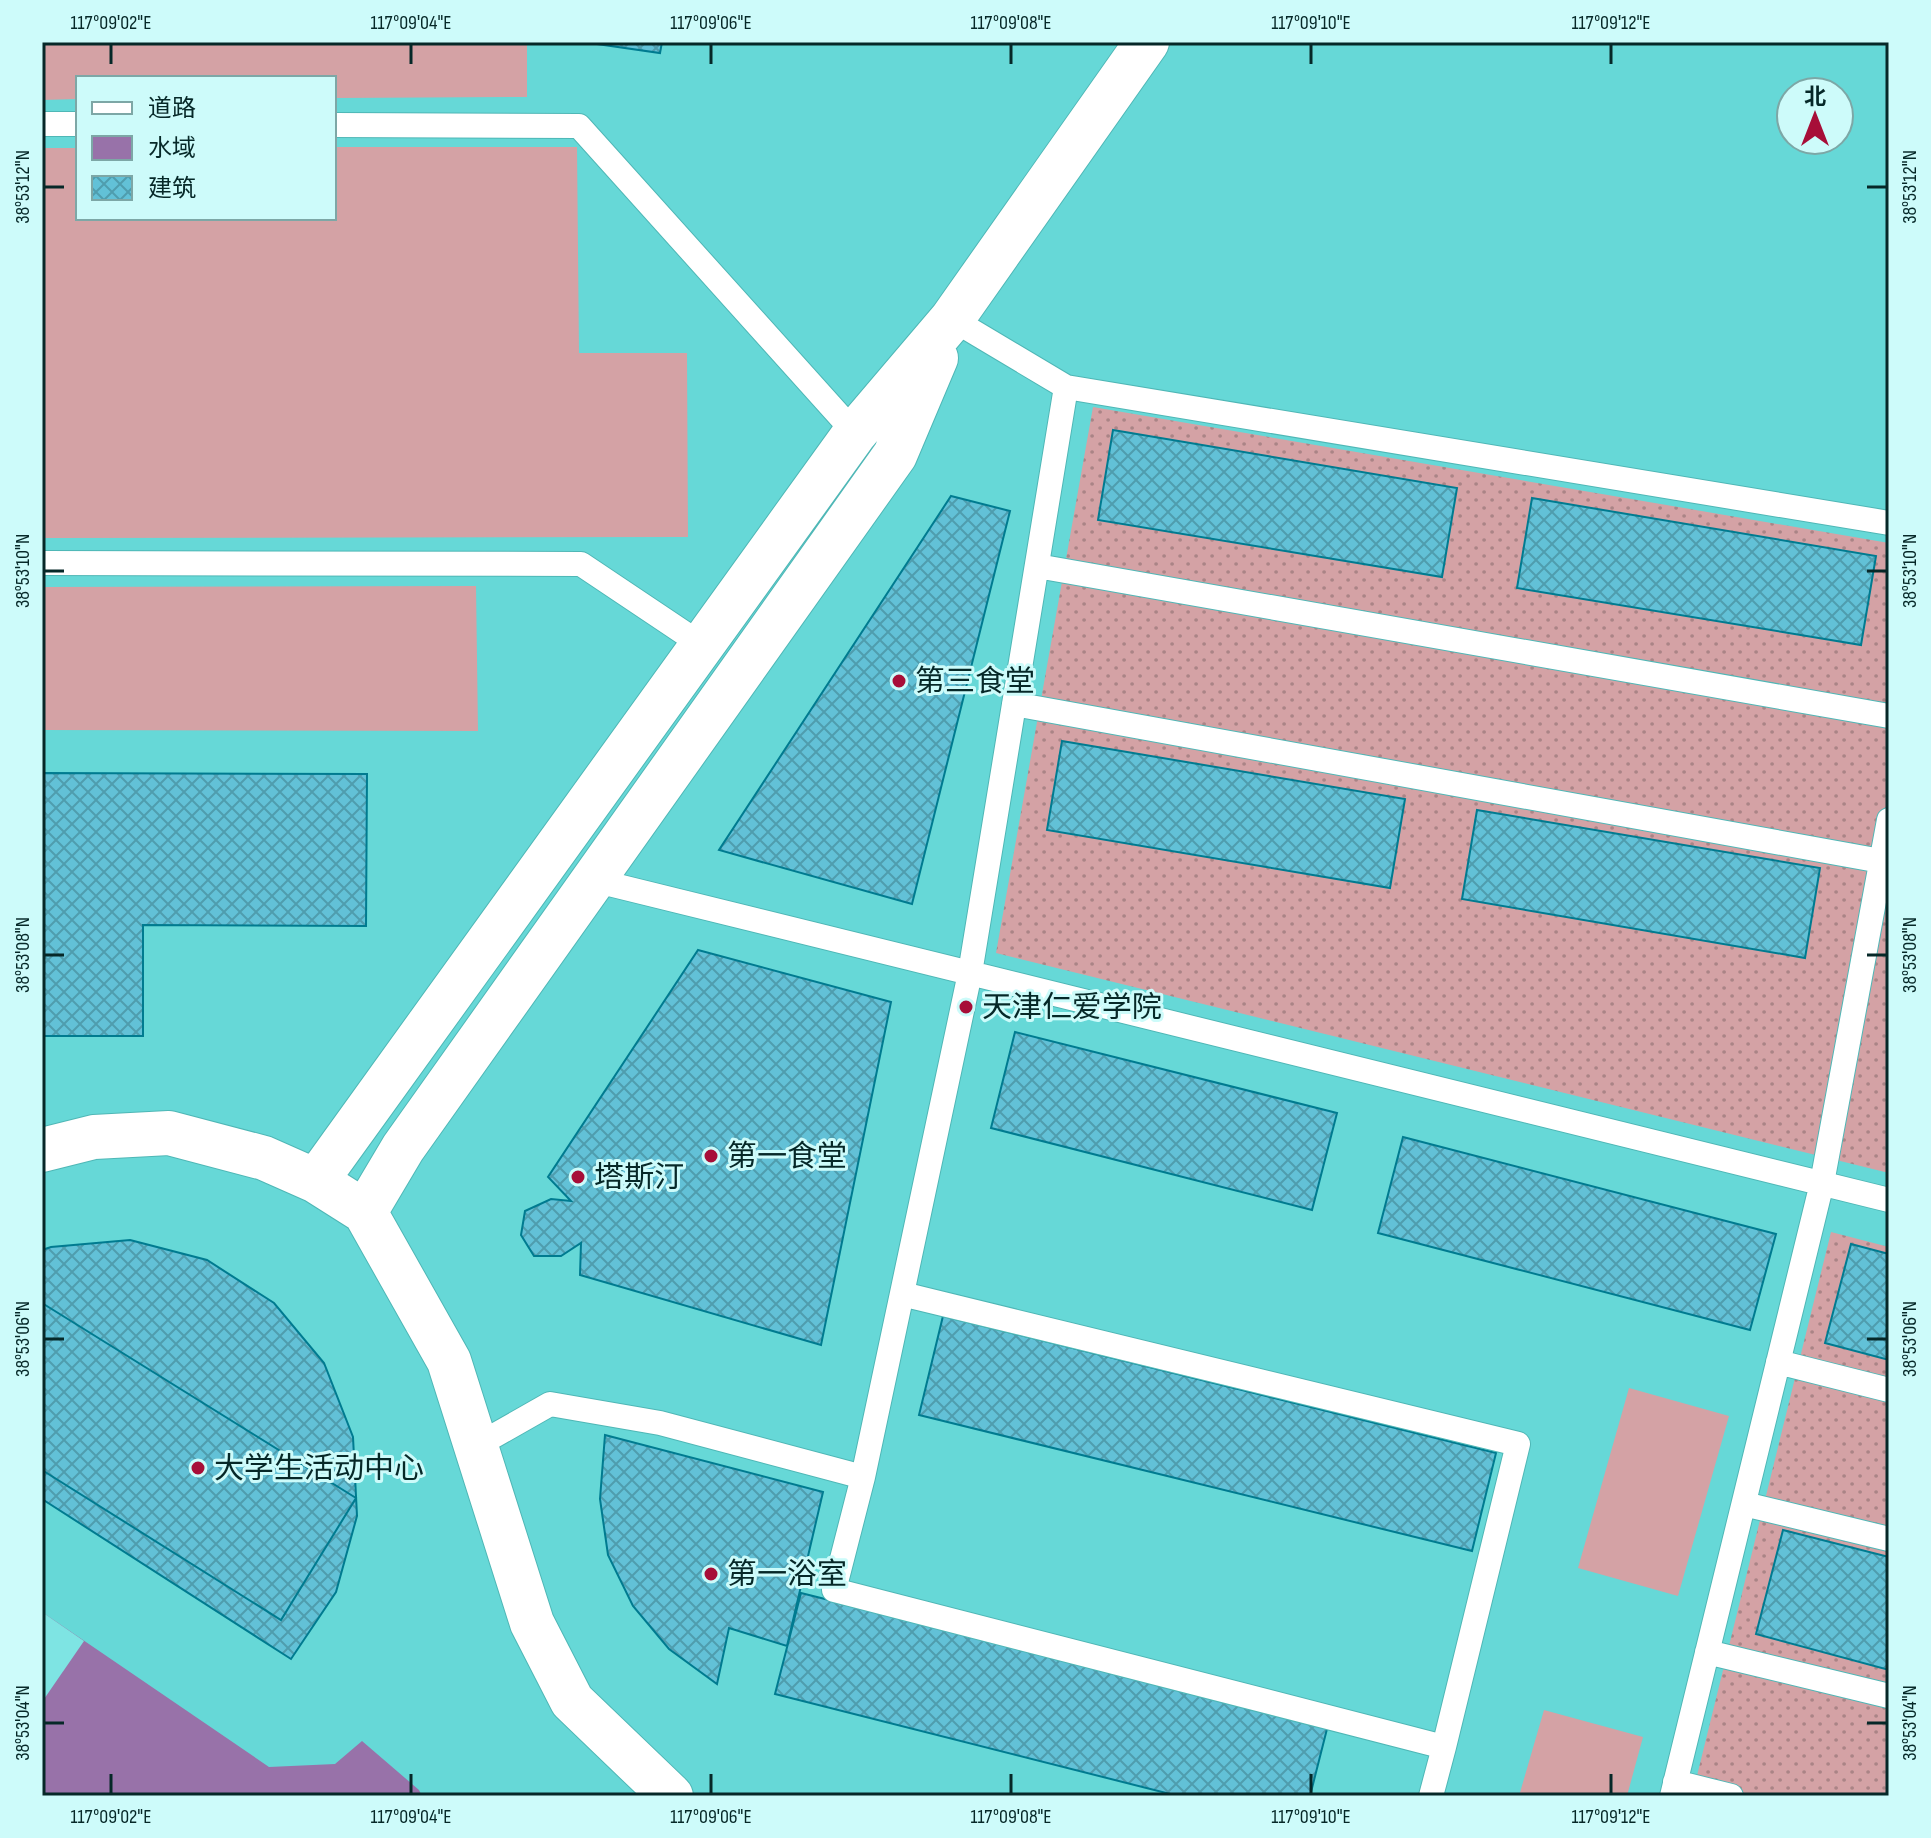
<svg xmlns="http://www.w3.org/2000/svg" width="1931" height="1838" viewBox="0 0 1931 1838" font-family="'Sofia Sans Condensed','Noto Sans SC',sans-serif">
  <defs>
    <pattern id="grass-dots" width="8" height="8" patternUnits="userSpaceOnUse" patternTransform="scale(2)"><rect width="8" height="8" fill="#d4a2a5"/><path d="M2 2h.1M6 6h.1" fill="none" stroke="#aa8486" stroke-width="1.8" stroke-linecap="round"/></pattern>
    <pattern id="building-cross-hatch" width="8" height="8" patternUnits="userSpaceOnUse" patternTransform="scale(2)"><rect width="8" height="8" fill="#62c1d7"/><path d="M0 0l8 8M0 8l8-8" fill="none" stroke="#4f9dae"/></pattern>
  </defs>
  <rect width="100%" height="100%" fill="#7ee4e3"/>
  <path fill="#66d8d7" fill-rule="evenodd" d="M42 42H1889V1796H42ZM78 78H334V218H78ZM1791 92H1839V140H1791Z"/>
  <path fill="url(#grass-dots)" d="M1093 407 1889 543V1173L996 953Z
    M1831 1232 1889 1247V1796H1692Z"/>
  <path fill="#d4a2a5" d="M42 42H527V97L334 98V78H78V99L42 100Z
    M334 147H577L579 353H687L688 537 42 538V148H78V218H334Z
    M476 586 478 731 42 730V587Z
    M1629 1388 1729 1416 1678 1596 1578 1568Z
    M1544 1710 1643 1737 1627 1796H1519Z"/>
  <path fill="#9872a9" d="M42 1612 269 1767 335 1764 362 1741 419 1790 422 1796H42Z"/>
  <path fill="#7ee4e3" d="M42 1612 84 1641 42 1702Z"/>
  <path fill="url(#building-cross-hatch)" stroke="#007b90" stroke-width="2" d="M583 42H662L660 53Z
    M1113 430 1457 488 1442 577 1098 520Z
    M951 496 1010 511 912 904 719 850Z
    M1532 498 1876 556 1861 645 1517 588Z
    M1062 741 1405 799 1390 888 1047 830Z
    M42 773 367 774 366 926 143 925V1036H42Z
    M1477 810 1820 868 1805 958 1462 899Z
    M698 950 891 1002 821 1345 580 1275 581 1243 561 1256H534L521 1235 525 1211 551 1199 571 1201 548 1177Z
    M1015 1032 1337 1113 1312 1210 991 1128Z
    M1403 1137 1776 1234 1750 1330 1378 1233Z
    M130 1240 207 1260 274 1303 324 1363 353 1437 357 1516 336 1592 291 1659 42 1499V1250L51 1247Z
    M1851 1244 1889 1254V1360L1825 1343Z
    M42 1303 356 1498 281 1620 42 1470Z
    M943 1316 1496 1453 1472 1551 919 1415Z
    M605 1435 823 1492 787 1646 729 1628 717 1684 669 1649 633 1606 608 1555 600 1499Z
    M1783 1530 1889 1557V1670L1756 1634Z
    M801 1593 1328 1725 1310 1796H1178L775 1694Z"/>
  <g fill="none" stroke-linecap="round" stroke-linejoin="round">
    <g stroke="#4fb7b6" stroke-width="26">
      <path id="lane" d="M42 124H78
        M334 125 579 126 855 433
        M952 319 1066 387 1889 523
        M42 563 581 564 702 645
        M1037 566 1889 716
        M1014 704 1881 861
        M593 880 1889 1200
        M902 1294 1518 1444 1444 1747
        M1778 1362 1889 1390
        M476 1446 550 1404 660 1423 863 1477 970 973 1066 387
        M863 1477 834 1590 1444 1747 1431 1796
        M1744 1504 1889 1539
        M1707 1652 1889 1696
        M1675 1782 1731 1796
        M1672 1796 1822 1183 1889 820"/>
    </g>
    <g stroke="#4fb7b6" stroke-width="46">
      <path id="street" d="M42 1150 94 1137 169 1133 264 1158 316 1181 365 1212 449 1361 532 1623 572 1701 671 1796
        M316 1181 855 433 952 319 1147 42
        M365 1212 403 1148 895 455 936 358"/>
    </g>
    <use href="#lane" stroke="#fff" stroke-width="24"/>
    <use href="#street" stroke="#fff" stroke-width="44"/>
  </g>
  <path fill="none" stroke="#062828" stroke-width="3" d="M111 44V64M411 44V64M711 44V64M1011 44V64M1311 44V64M1611 44V64M44 187H64M1867 187H1887M44 571H64M1867 571H1887M44 955H64M1867 955H1887M44 1339H64M1867 1339H1887M44 1723H64M1867 1723H1887M111 1774V1794M411 1774V1794M711 1774V1794M1011 1774V1794M1311 1774V1794M1611 1774V1794"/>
  <g fill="#a70e38" stroke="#cdfbfa" stroke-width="3">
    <circle cx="899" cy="681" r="8"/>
    <circle cx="966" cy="1007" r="8"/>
    <circle cx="711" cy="1156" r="8"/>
    <circle cx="578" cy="1177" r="8"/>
    <circle cx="198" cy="1468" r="8"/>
    <circle cx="711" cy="1574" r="8"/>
  </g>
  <g text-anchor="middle" stroke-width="6" stroke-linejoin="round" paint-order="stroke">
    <g font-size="30" fill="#062828" stroke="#cdfbfa" text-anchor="start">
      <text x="915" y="691">第三食堂</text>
      <text x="982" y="1017">天津仁爱学院</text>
      <text x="727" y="1166">第一食堂</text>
      <text x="594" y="1187">塔斯汀</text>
      <text x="214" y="1478">大学生活动中心</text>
      <text x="727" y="1584">第一浴室</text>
    </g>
  </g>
  <rect width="1931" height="1838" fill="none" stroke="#cdfbfa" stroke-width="88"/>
  <rect x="76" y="76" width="260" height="144" fill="#cdfbfa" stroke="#7da7a6" stroke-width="2"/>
  <rect x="92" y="102" width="40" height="12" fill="#ffffff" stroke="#7da7a6" stroke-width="2"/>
  <text x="148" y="116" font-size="24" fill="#062828">道路</text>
  <rect x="92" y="136" width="40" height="24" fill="#9872a9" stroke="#7da7a6" stroke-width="2"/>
  <text x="148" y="156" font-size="24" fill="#062828">水域</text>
  <rect x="92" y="176" width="40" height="24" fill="url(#building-cross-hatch)" stroke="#7da7a6" stroke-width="2"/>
  <text x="148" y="196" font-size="24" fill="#062828">建筑</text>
  <g transform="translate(1815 116)"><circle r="38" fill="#cdfbfa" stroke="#7da7a6" stroke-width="2"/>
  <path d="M0-6L14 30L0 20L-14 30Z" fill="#a70e38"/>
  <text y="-12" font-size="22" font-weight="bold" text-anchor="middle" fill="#062828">北</text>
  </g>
  <rect x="44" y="44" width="1843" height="1750" fill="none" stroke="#062828" stroke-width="3"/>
  <g font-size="20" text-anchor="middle" fill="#062828">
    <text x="111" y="29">117°09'02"E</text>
    <text x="411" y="29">117°09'04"E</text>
    <text x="711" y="29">117°09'06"E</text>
    <text x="1011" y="29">117°09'08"E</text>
    <text x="1311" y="29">117°09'10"E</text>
    <text x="1611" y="29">117°09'12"E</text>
    <text transform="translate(22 187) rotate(-90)" y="7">38°53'12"N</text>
    <text transform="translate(1909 187) rotate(-90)" y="7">38°53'12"N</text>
    <text transform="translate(22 571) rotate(-90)" y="7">38°53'10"N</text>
    <text transform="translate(1909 571) rotate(-90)" y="7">38°53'10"N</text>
    <text transform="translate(22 955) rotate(-90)" y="7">38°53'08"N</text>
    <text transform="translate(1909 955) rotate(-90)" y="7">38°53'08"N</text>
    <text transform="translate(22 1339) rotate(-90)" y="7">38°53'06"N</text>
    <text transform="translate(1909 1339) rotate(-90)" y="7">38°53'06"N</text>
    <text transform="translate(22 1723) rotate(-90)" y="7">38°53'04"N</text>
    <text transform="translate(1909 1723) rotate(-90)" y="7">38°53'04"N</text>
    <text x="111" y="1823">117°09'02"E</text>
    <text x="411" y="1823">117°09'04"E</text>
    <text x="711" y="1823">117°09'06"E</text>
    <text x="1011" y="1823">117°09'08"E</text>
    <text x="1311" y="1823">117°09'10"E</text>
    <text x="1611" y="1823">117°09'12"E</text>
  </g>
</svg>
